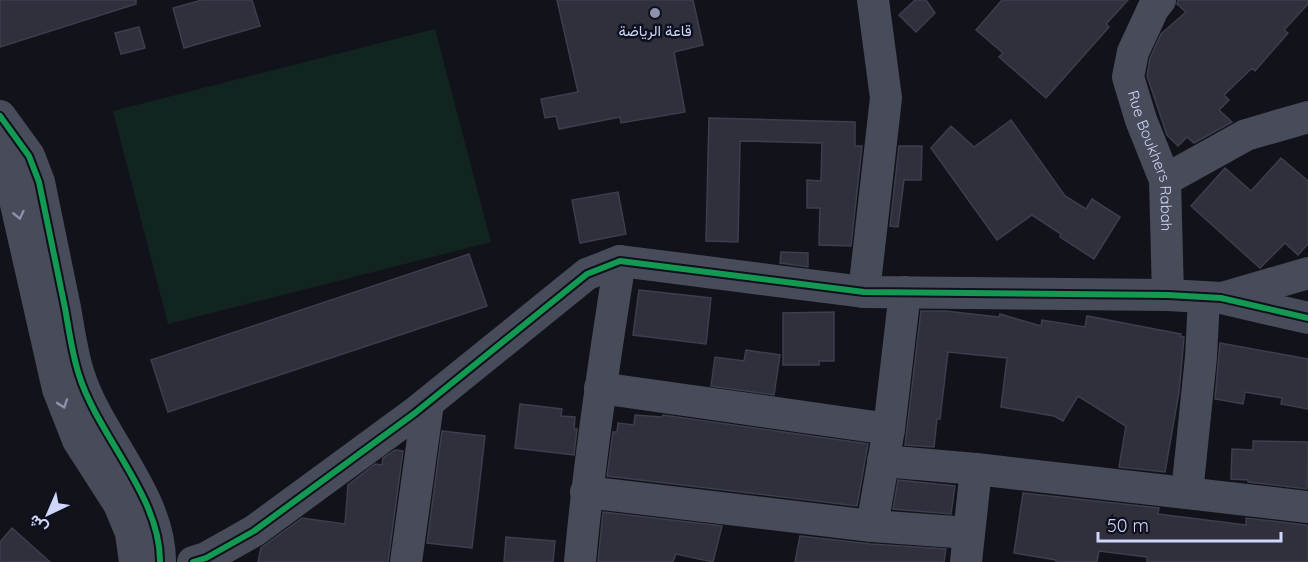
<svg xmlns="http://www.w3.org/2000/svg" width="1308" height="562" viewBox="0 0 1308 562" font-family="Quicksand,Vazirmatn,sans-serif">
  <rect width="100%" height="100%" fill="#12131a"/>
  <path fill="#122420" d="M435 29 491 242 168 324 113 111Z"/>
  <path fill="#2f303c" stroke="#3c3e4d" stroke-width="1.5" d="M0 0H136V4L0 47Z
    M202 0H252L260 26 184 48 173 8Z
    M557 0H693L703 45 674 52 685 112 621 123 620 117 559 129 556 116 545 118 541 99 578 92Z
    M915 0H926L935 13 916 32 899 15Z
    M1002 0H1128L1106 24 1109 27 1046 98 999 57 1003 53 976 30Z
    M1178 0H1308V4L1284 30 1288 33 1255 71 1252 68 1224 95 1229 100 1219 110 1232 122 1194 143 1187 137 1178 146 1167 135 1147 76 1150 58 1161 34 1186 12 1177 4Z
    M139 27 145 48 121 54 115 33Z
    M709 118 855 122V146H862L851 246 819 245 820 208H807V180L821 181 822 143 740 141 738 242 706 241Z
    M1011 120 1065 196 1086 209 1092 199 1120 217 1094 259 1060 237 1061 234 1032 215 997 240 931 148 951 126 974 147Z
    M899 146H922L921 180H904L898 227 890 226Z
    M1281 158 1308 181V244L1298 255 1285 243 1260 268 1191 206 1225 168 1251 191Z
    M618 192 626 234 580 243 572 200Z
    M781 252 808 253V267L780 263Z
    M469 254 487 306 168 412 151 360Z
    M639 290 711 298 706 344 633 335Z
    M921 311H945L999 317 1000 314 1041 326 1042 320 1085 327 1087 316 1181 334 1180 336 1184 337 1179 392 1165 472 1119 467 1126 426 1078 396 1063 421 1054 416 1001 407 1007 358 948 352 940 419H937L934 447 905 445Z
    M834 312V361H819V365H783V313Z
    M1220 343 1308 359V409L1281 404 1282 398 1245 392 1243 404 1215 399Z
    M746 350 780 355 774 395 711 386 715 357 744 361Z
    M520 404 562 409 561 416 575 417 574 429H577L574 455 515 448Z
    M635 415 662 417 663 415 868 444 857 506 607 476 613 432H617L618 423 634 425Z
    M442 431 485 436 472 548 427 543Z
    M1253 441 1308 442 1307 489 1248 482V480L1231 479 1232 449 1253 450Z
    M395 450 403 451 388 562H258L261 548 302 518 345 524 348 485 375 464 382 465 383 458Z
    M898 480 955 486 951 514 893 509Z
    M1023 493 1159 508 1158 514 1246 525V518L1306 525 1308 526V562H1147V557L1099 551 1097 562H1056V560L1014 553Z
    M603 512 722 526 713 562 676 554 673 562H598Z
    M12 528 50 562H0V542Z
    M800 536 871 544 946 549 944 562H795Z
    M506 537 555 541 553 562H504Z"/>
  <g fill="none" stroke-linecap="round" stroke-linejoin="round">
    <g stroke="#484b59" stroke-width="32">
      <path id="s1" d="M1160 0 1153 9 1133 52 1128 77 1141 120 1165 180 1168 295"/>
      <path d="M0 116 29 156 39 182C48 224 56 266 65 308 69 330 72 354 79 375 98 436 161 497 160 562"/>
      <path d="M0 160 13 191 58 389 78 440 119 504 131 533 135 562"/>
      <path d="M1165 180 1246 135 1308 117"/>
      <path d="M864 292 886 98 873 0"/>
      <path d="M1222 298 1308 273"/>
      <path d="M600 388 889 429"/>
      <path d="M883 461 976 469 1308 507"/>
      <path d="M586 492 872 526 969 533"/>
      <path d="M1187 493 1201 357 1204 298"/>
      <path d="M872 526 889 429 905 292"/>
      <path d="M193 562 206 558 254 531 415 413 587 274 620 261 864 292 1168 295 1221 298 1308 318"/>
      <path d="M406 562 428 403"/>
      <path d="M580 562C589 461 604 361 620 261"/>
      <path d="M966 562 976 469"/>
    </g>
    <g stroke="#0e101d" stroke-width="10">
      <path id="cycleway" d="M0 116 29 156 39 182C48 224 56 266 65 308 69 330 72 354 79 375 98 436 161 497 160 562
        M193 562 206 558 254 531 415 413 587 274 620 261 864 292 1168 295 1221 298 1308 318"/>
    </g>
    <use href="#cycleway" stroke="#139951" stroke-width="6"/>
  </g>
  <defs><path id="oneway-chevron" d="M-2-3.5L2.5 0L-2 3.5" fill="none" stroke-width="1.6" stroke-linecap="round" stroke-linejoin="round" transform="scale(1.5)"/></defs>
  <g stroke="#8c90aa">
    <use href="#oneway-chevron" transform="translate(19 215) rotate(77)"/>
    <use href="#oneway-chevron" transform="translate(63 404) rotate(71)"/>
  </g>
  <circle fill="#8e92ac" stroke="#0e101d" stroke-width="2" cx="655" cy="13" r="6"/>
  <g text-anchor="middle" stroke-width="5" stroke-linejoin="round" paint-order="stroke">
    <g font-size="15" fill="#d0d6fa" stroke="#0e101d">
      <text x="655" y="36">قاعة الرياضة</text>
    </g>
    <g font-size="15" fill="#d0d6fa" stroke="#0e101d">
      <text dy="5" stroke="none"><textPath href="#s1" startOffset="172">Rue Boukhers Rabah</textPath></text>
    </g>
  </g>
  <g transform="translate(48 514) rotate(224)" stroke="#0e101d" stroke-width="4.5" paint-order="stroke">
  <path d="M0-4.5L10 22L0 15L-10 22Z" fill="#d0d6fa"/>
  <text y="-9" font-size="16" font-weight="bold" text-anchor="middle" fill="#d0d6fa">ش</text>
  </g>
  <path d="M1098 532v9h183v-9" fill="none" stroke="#d0d6fa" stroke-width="3"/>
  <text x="1107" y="532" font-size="18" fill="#d0d6fa" stroke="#0e101d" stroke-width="4.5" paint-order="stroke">50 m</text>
</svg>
